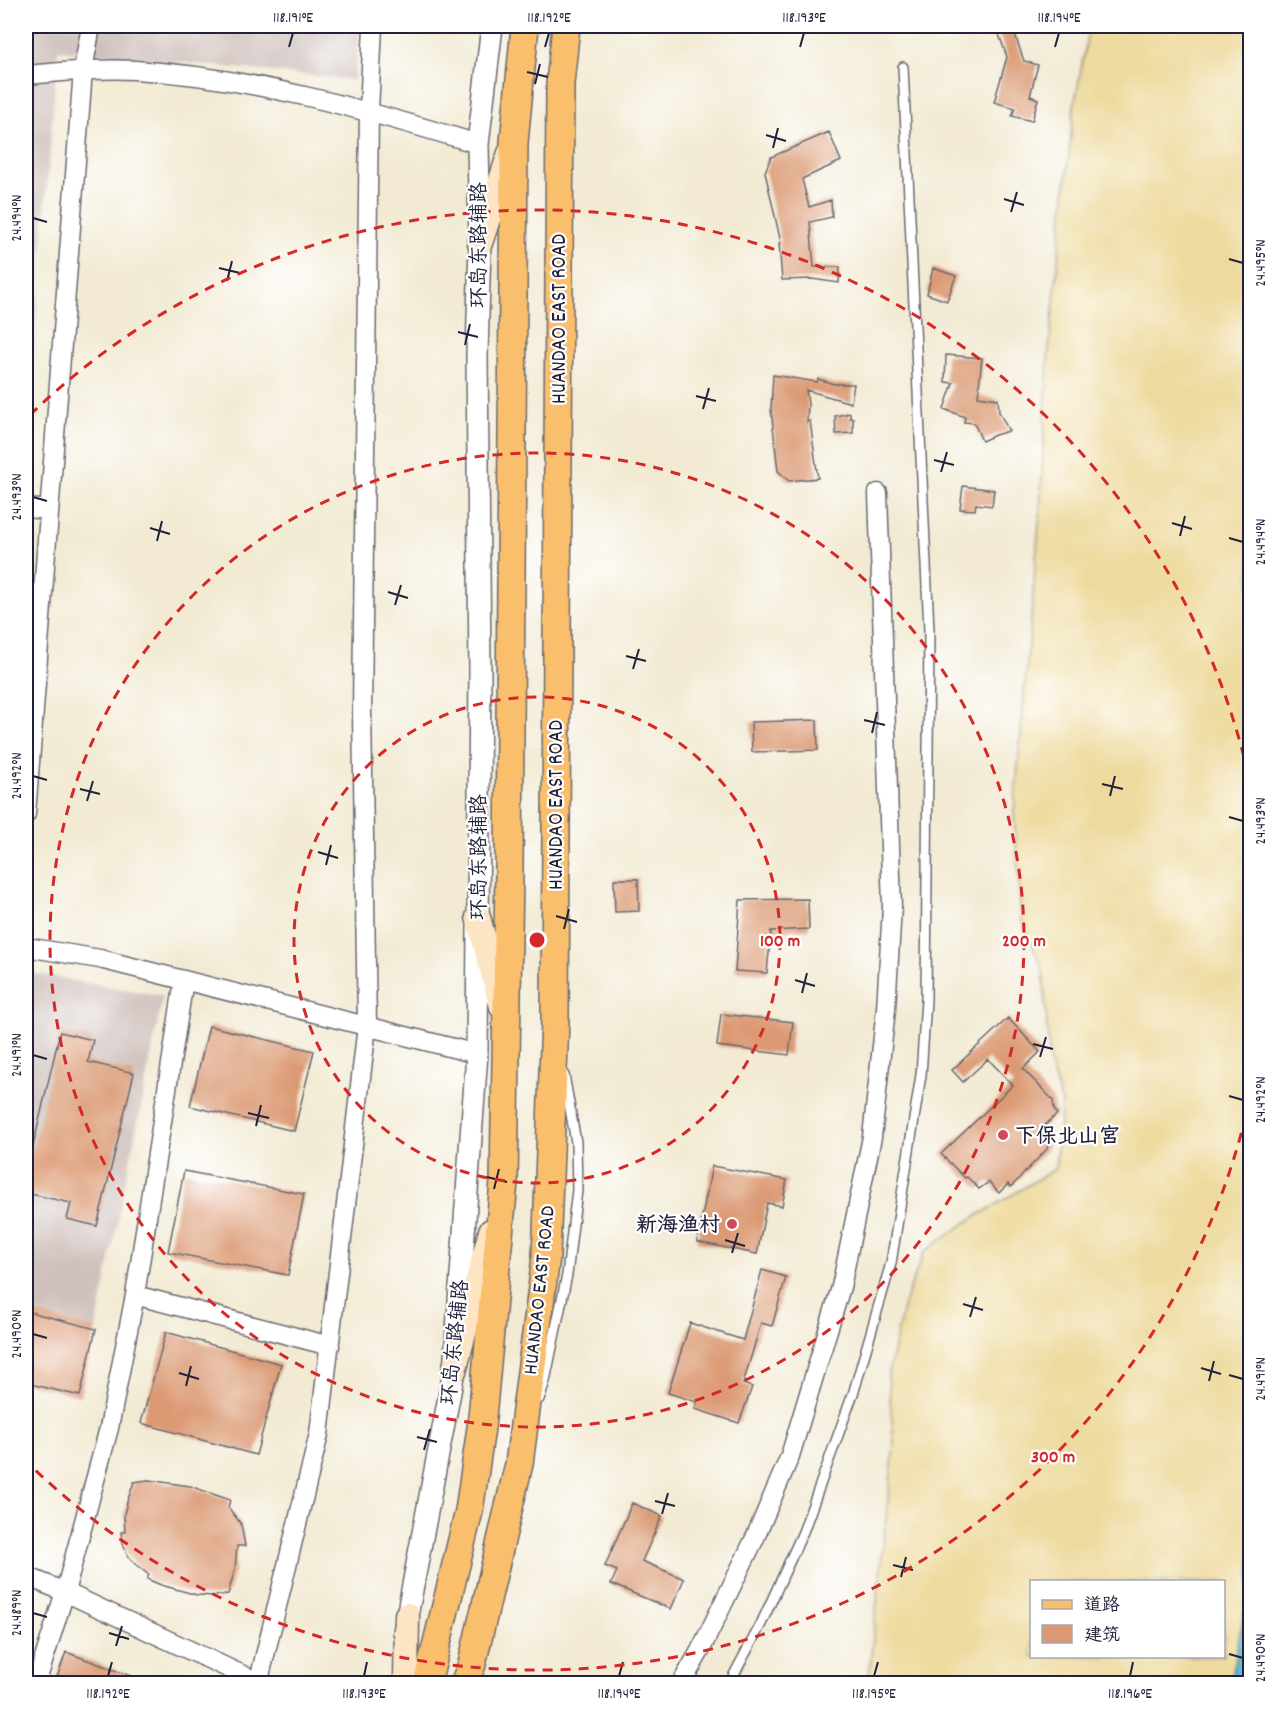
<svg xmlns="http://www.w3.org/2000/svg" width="1276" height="1709" viewBox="0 0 1276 1709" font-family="Dekko,'LXGW WenKai TC',sans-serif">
  <rect width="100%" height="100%" fill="#fff"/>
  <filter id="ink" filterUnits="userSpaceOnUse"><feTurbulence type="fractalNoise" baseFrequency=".0167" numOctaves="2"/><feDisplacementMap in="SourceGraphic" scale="12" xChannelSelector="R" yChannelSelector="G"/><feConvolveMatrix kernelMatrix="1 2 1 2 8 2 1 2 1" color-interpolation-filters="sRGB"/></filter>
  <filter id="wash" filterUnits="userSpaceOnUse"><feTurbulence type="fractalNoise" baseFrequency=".008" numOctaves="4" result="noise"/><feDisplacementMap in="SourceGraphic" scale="24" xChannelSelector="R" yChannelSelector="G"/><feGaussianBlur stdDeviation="1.35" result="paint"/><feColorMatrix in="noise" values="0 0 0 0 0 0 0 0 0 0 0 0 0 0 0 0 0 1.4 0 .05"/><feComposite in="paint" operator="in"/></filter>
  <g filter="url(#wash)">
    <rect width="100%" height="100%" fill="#f2ead3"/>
    <path fill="#cfc0bb" d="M26 26H360L354 80 58 50 26 443Z
      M26 972 163 996 96 1329 26 1311Z"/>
    <path fill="#eeda9e" stroke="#887e6c" stroke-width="1.5" fill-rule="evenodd" d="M1089 26H1250V1585L1230 1683 868 1684 894 1445 888 1375 904 1304 924 1252 967 1222 1055 1169 1062 1103 1050 1065 1043 970 1021 918 1014 813 1040 512 1048 359 1074 107ZM1032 1582H1224V1656H1032Z"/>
    <path fill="#5bbcd9" stroke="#3e6f8a" stroke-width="1.5" d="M1250 1585V1683H1230Z"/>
    <g id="blocks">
      <path fill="#db9a73" d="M996 26H1012L1024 61 1038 65 1030 96 1038 99 1032 121 1012 116 1015 108 994 102 1007 57Z
        M829 132 841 161 802 179 809 207 831 200 832 217 810 222 814 267H840L839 283 812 279 782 280 779 243H781L765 172 771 157Z
        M933 268 956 276 947 301 927 294Z
        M946 355 982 358 978 396 998 399 999 412 1009 431 995 435 982 441 974 423 964 422 965 417 944 409 953 383 945 382Z
        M773 375 817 382 818 379 834 384H854L851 403 806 390 808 404 807 422 810 421 818 478 789 481 778 471 771 409Z
        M850 413V418H853V433L836 434 835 416Z
        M963 486 994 490 992 506 976 504 975 510 960 509Z
        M817 720 818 750 752 752 751 722Z
        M614 879H638L639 911 615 912Z
        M808 899 809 929 771 931 767 973 735 971 740 900Z
        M721 1014 793 1022 789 1055 717 1046Z
        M1008 1018 1040 1052 1023 1069 1053 1100 1054 1109 1057 1114 1041 1129 1049 1140 1047 1149 1011 1187 1008 1184 999 1193 989 1182 979 1189 967 1177 965 1178 941 1154 1013 1085 988 1059 963 1082 952 1070Z
        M209 1026 314 1051 294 1131 190 1106Z
        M60 1032 93 1040 88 1062 134 1073 97 1226 67 1219 71 1203 26 1193V1176Z
        M712 1166 787 1180 782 1206 767 1203 757 1254 697 1242Z
        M184 1171 304 1194 288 1275 168 1252Z
        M762 1270 786 1277 772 1326 761 1323 743 1384 752 1387 739 1423 695 1409 697 1402 668 1393 690 1323 743 1340Z
        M26 1311 96 1329 80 1396 26 1383Z
        M166 1332 281 1364 256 1455 141 1423Z
        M148 1480 190 1486 230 1500 228 1507 241 1524 245 1546H237L235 1569 228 1594 214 1596 197 1595 161 1585 147 1579 149 1575 135 1564 127 1554 123 1544 121 1532H125L124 1514 127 1502 134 1482Z
        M632 1503 662 1516 642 1561 684 1579 671 1609 611 1584 617 1571 605 1566Z
        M66 1652 147 1682V1683H55Z"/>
    </g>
  </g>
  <g filter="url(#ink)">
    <use href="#blocks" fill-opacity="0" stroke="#6b6870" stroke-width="1.5"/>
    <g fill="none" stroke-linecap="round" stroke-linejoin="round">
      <g stroke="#6b6870" stroke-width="12">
        <path id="service" d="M539 1399 545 1381 567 1275 577 1190 576 1142 564 1075
          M729 1684 761 1624 803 1532 854 1391 891 1263 921 1075 926 1000 929 630 903 67"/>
      </g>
      <g stroke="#6b6870" stroke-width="21">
        <path id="minor" d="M26 75C62 72 99 68 135 70 252 77 366 110 478 144
          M26 508 49 510
          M26 814 83 70 91 26
          M26 947 100 959 477 1054
          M135 1295 330 1346
          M26 1576 65 1592 262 1684
          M36 1684 65 1592 109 1428 135 1295 184 980
          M258 1684 319 1434 367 1026 362 712 369 111 373 26
          M681 1684 700 1651 755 1538 790 1456 841 1287 872 1137 886 1009 892 907 878 493"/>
      </g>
      <g stroke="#6b6870" stroke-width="24">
        <path id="tertiary" d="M404 1632 454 1371 477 1054 480 672 477 355 480 243 478 144 492 26"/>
      </g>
      <g stroke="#6b6870" stroke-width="27">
        <path id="secondary" d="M480 243 510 153
          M478 917 502 1007
          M454 1371 491 1231
          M406 1684 407 1615"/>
      </g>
      <g stroke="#6b6870" stroke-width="30">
        <path id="primary" d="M427 1684 469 1511 481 1428 504 1182 509 874 514 142 525 26
          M464 1684 472 1664 519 1464 546 1257 555 1020 560 84 566 26"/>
      </g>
      <use href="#service" stroke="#fff" stroke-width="9"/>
      <use href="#minor" stroke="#fff" stroke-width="18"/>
      <use href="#tertiary" stroke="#fff" stroke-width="21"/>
      <use href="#secondary" stroke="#fde5c4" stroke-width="24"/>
      <use href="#primary" stroke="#f9bf6c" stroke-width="27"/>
    </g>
  </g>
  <path fill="none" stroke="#22223b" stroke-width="2" d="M289 47 293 33M545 47 549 33M800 47 804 33M1055 47 1059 33M527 72 548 77M535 84 540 64M766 135 786 141M773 148 778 128M1004 199 1024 205M1011 212 1017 192M33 218 47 222M1229 259 1243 263M219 268 240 273M227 281 232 261M458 332 478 337M465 345 470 324M696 396 716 401M703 409 709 388M934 460 954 465M941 472 947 452M33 497 47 501M1172 523 1192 529M150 528 170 534M1180 536 1185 516M1229 538 1243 542M157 541 162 521M388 592 408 598M395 605 401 585M626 656 646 661M633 669 639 649M864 720 885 725M872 733 877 712M33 776 47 780M1102 784 1123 789M80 789 100 794M1110 796 1115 776M87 801 93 781M1229 817 1243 821M318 852 338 858M326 865 331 845M556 916 577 922M564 929 569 909M795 980 815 986M802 993 807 973M1033 1044 1053 1049M33 1055 47 1059M1040 1057 1046 1037M1229 1096 1243 1100M248 1113 269 1118M256 1126 261 1105M487 1177 507 1182M494 1189 499 1169M725 1240 745 1246M732 1253 738 1233M963 1304 983 1310M970 1317 976 1297M33 1334 47 1338M1201 1368 1221 1374M179 1373 199 1379M1229 1375 1243 1379M1209 1381 1214 1361M186 1386 191 1366M417 1437 437 1442M424 1450 430 1429M655 1501 675 1506M662 1514 668 1493M893 1565 913 1570M901 1577 906 1557M33 1613 47 1617M109 1633 129 1639M116 1646 122 1626M1229 1654 1243 1658M108 1676 112 1662M364 1676 367 1662M619 1676 623 1662M874 1676 878 1662M1130 1676 1133 1662"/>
  <g fill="none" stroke="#d62828" stroke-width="3" stroke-dasharray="10 8">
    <circle cx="537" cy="940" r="243"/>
    <circle cx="537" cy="940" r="487"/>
    <path d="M1250 1098A730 730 0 0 1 30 1465M30 415A730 730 0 0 1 1250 782"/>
  </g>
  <g fill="#d1495b" stroke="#fff" stroke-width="2">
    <circle cx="1003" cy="1135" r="6"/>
    <circle cx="732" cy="1224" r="6"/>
  </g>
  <g text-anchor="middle" stroke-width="4.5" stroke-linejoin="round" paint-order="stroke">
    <g font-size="21" fill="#22223b" stroke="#fff">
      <text transform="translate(478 245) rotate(-90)" y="7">环岛东路辅路</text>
      <text transform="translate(558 319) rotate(-90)" y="7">HUANDAO EAST ROAD</text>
      <text transform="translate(555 805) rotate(-90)" y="7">HUANDAO EAST ROAD</text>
      <text transform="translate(478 857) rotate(-90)" y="7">环岛东路辅路</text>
      <text transform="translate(538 1290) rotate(-84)" y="7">HUANDAO EAST ROAD</text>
      <text transform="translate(454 1342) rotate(-84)" y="7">环岛东路辅路</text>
    </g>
    <g font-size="21" font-weight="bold" fill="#22223b" stroke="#fff" text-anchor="start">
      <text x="1015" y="1142">下保北山宫</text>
      <text x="720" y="1231" text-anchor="end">新海渔村</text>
    </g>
  </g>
  <circle cx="537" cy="940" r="9" fill="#d62828" stroke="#fff" stroke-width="3"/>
  <g font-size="18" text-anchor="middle" font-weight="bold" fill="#d62828" stroke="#fff" stroke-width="4.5" stroke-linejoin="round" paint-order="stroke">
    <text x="780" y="946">100 m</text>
    <text x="1024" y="946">200 m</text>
    <text x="1053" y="1462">300 m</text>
  </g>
  <rect width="1276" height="1709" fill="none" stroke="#fff" stroke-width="66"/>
  <rect x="1030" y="1580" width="195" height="78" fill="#ffffff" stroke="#a7a7b1" stroke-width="1.5"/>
  <rect x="1042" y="1600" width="30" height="9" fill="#f9bf6c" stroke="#a7a7b1" stroke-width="1.5"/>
  <text x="1084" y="1610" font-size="18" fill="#22223b">道路</text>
  <rect x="1042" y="1625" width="30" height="18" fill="#db9a73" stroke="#a7a7b1" stroke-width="1.5"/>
  <text x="1084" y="1640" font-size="18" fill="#22223b">建筑</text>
  <rect x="33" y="33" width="1210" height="1643" fill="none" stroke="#22223b" stroke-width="2"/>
  <g font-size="15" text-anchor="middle" fill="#22223b">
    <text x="293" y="22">118.191°E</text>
    <text x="549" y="22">118.192°E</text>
    <text x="804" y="22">118.193°E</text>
    <text x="1059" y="22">118.194°E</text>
    <text transform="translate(16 218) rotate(-90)" y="5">24.494°N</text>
    <text transform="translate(1260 263) rotate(-90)" y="5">24.495°N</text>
    <text transform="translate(16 497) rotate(-90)" y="5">24.493°N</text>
    <text transform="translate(1260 542) rotate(-90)" y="5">24.494°N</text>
    <text transform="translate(16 776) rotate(-90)" y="5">24.492°N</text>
    <text transform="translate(1260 821) rotate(-90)" y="5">24.493°N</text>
    <text transform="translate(16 1055) rotate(-90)" y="5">24.491°N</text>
    <text transform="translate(1260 1100) rotate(-90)" y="5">24.492°N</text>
    <text transform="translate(16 1334) rotate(-90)" y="5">24.490°N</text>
    <text transform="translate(1260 1379) rotate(-90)" y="5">24.491°N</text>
    <text transform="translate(16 1613) rotate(-90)" y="5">24.489°N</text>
    <text transform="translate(1260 1658) rotate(-90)" y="5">24.490°N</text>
    <text x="108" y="1698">118.192°E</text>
    <text x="364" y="1698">118.193°E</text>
    <text x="619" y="1698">118.194°E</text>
    <text x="874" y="1698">118.195°E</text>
    <text x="1130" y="1698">118.196°E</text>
  </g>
</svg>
